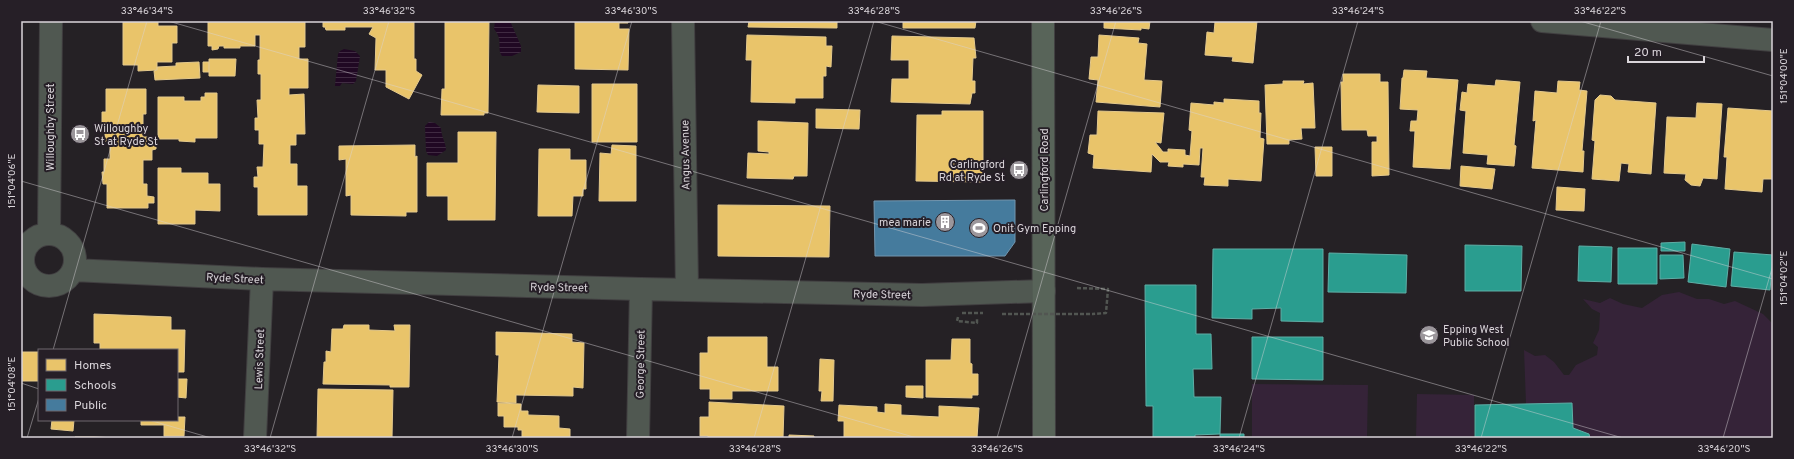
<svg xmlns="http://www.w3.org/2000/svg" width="1794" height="459" viewBox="0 0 1794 459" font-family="Overpass,sans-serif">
  <defs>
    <pattern id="water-rules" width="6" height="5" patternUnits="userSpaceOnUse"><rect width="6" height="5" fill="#200823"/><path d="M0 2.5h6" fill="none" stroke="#402b42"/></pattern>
  </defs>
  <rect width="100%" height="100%" fill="#252125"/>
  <path fill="#352338" d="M1679 292 1697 299H1709L1724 304 1735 301 1763 314 1773 324V438H1590L1589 434 1573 428 1572 403 1526 404 1524 350 1535 356 1545 355 1554 362 1564 375H1569L1576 365 1597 355 1598 347 1593 343 1599 330 1600 313 1592 309 1583 299 1600 303 1610 298 1623 304 1642 308 1662 295Z
    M1252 384 1368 385 1367 438H1252Z
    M1417 394 1474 395V438H1416Z"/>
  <path fill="url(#water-rules)" d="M495 21H510L521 46V52L512 56H502C496 48 504 41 494 29Z
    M344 49 355 51 360 56 356 81 353 84 342 83 340 86H335L338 54 340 51Z
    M429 122 435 123 441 128C441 136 446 143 446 150L437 156 428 155 426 151 425 126Z"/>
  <path fill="#e9c46a" stroke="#e4c98c" d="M123 21H158V26H177V43H172V62H157V70L138 71V65H123Z
    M208 21H305V47H299V59H308V88H289V95L304 94 305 134H296V145H290V164H297V186H307V215H258V187H254V177H258L257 167H263L264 144H259V130H255V118H258L257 100H261V74H258V60H260V35H255V46H240V48H224V46H219L218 49 212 50V46H208Z
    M323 21H414V59H416V71L422 75 409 99 386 87V70H375L376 38 369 34 373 27H345V30H326L325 27H323Z
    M445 21H489L488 113H484V115H441L442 89H445Z
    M575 21H628V23H619V29H629L628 70 575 69Z
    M749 21H837V28L748 27Z
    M903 21H976L975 28H903Z
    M1104 21H1150L1149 29 1141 28V30L1104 28Z
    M1201 21H1257L1253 63 1232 61 1233 57 1205 55 1207 32 1214 33 1215 22Z
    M747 35 826 37V46H832L831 67 826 66V76H823V98H795V103L751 102 752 60H746Z
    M1099 35 1139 38 1138 43 1147 44 1144 80 1162 81 1160 107 1096 102 1098 80 1089 79 1091 57H1098Z
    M892 36 974 38 976 58H973L972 81H975V93H972L970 104 891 102 892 79H909V60H891Z
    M209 59H236L235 76H209Z
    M199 62 200 78 155 80 154 71 157 70V67L176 66V63Z
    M203 62H209V72H203Z
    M1404 70 1427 71 1426 78 1458 80 1450 169 1413 167 1415 131H1410L1411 121H1417L1418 110 1400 109 1402 78H1403Z
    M1343 74H1380V82H1388L1389 175 1372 176V142H1377V136H1368L1367 130H1342L1341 82H1343Z
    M1496 80 1520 82 1514 145 1516 146 1514 166 1487 164 1488 155 1463 153 1466 111 1460 110 1462 92 1467 93 1468 84 1495 86Z
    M1283 81H1304L1303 84 1313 83 1315 128H1301L1302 139 1289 140V144H1267L1265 85 1283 84Z
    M1558 81 1580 82 1579 90 1587 91 1582 151H1584L1583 172 1532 168 1536 120 1533 121 1535 91 1557 93Z
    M592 84H637V142H592Z
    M538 85 579 86V113L537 112Z
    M106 89H146V114H143V137H156V149L152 150V160H143V184H147V196L154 197V203H148V208H107V184H103L102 172H104V159H110V141H105V127H102V112H106Z
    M205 93H217V138H195V142L179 141V139H158V97H184V101H201V97H205Z
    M1600 95 1611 96 1615 100 1656 103 1651 174 1628 172 1629 164 1621 163 1619 181 1592 179 1595 141 1592 140 1595 100Z
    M1224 99 1259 101V113H1261L1260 138 1264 139 1261 181 1228 179V186L1204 185 1205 177H1201L1203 148H1200L1199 165 1183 164V167L1168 166 1169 162H1160L1152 154 1151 172 1093 168 1094 155 1088 153 1090 135H1097L1098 111 1164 113 1161 143 1155 142 1163 152H1168V149L1185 150V155L1190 156 1192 131 1189 130 1191 103 1214 105V102L1224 103Z
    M1697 103 1722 104 1717 179 1703 178 1700 186 1691 185 1685 180 1686 174 1664 173 1667 117 1696 118Z
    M1728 108 1773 111V179H1763L1762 192 1725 189 1727 157H1724Z
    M816 109 860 110 859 129 816 128Z
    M942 111H983V182L916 181 917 115H942Z
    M758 121 808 123 807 176H794L793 179 747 178 748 153 769 154V152L758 151Z
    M458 132H496L495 220H448V196H427V163H458Z
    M415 145V157L417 156V212H406V216L351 215V195L346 196V159L339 160V146Z
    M612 145 636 146V201H599L600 153 611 154Z
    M1315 147H1332V176H1316Z
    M539 149H570V160H586V189H583V196H573L572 216H538Z
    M1461 166 1495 169 1492 189 1460 186Z
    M158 168H181V173H208V184H220V211L195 210V224H158Z
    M1557 187 1585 189 1584 211 1556 210Z
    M718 205 830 206 829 257 718 256Z
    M94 314 171 317V330H185L184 372H177V350H100V343H94Z
    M344 325H369V330L395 331 394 325H410L409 387H390V385L323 384 324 362H326V351L331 352 332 329H343Z
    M496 332 572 334V342L584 343 583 388 573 387V396L516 395V403L497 402 499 355H496Z
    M708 337H767V367H778V391H732V399H710V389H700V353H708Z
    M952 339H970V363L972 364V374H978V395H972V398L926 397V360H951Z
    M21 352H39V381H21Z
    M820 359 834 360 833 401H821L822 391H819Z
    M177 379H187L186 398 177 397V408Z
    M906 386H923V398L906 397Z
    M318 389 393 390 392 438H317Z
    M709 402 784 406 783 438H708V436H700V417H709Z
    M498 403 521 404V411H528V415L559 416V428L570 429V438H522V430H518V427H504V416H498Z
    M885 404 901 405V415L939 417V406L979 408 977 438H844V421H838L839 405 877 407V412L885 413Z
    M177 417H185L184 436H164V425H141V420H177Z
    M52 420H74L73 431 51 429Z
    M789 435 814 436V438H789Z
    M75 437H94L118 438H75Z"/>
  <path fill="#2a9d8f" stroke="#5faea6" d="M1685 242V251H1661V243Z
    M1692 244 1730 249 1726 287 1688 282Z
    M1465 245 1522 246 1521 291H1465Z
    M1579 246 1612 247 1611 282 1578 281Z
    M1618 248H1657V284H1618Z
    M1213 249H1323V322L1281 321V308L1252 309V319L1212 318Z
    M1734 252 1773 255 1770 290 1731 286Z
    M1329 253 1407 255 1406 293 1328 292Z
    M1660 255H1683L1684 278 1660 279Z
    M1145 285H1196V334H1211L1212 369H1193L1194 397H1221L1220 434 1195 435V438H1153V406H1146Z
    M1252 337H1323V380L1252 379Z
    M1572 403 1573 428 1589 434 1590 438H1475V405Z
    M1220 434H1244V438H1220Z"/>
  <path fill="#457b9d" stroke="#7296af" d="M1015 200V242L1005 256H875L874 201Z"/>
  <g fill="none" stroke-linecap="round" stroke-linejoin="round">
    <g stroke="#413f41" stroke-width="24">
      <path id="street" d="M683 21 687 290
        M1542 21 1773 40
        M49 234 51 21
        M23 260a26 26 0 1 1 52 0a26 26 0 1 1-52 0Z
        M73 270 262 279 641 289 922 295 1044 291
        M255 438 262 279
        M638 438 641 289"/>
    </g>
    <g stroke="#413f41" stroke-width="24">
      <path id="primary" d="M1043 21 1044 438"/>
    </g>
    <path stroke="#525652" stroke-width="2.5" stroke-dasharray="4 2" stroke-linecap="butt" d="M1077 288 1108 289 1106 313 1093 314
      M958 317 957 321 977 323V318"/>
    <use href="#street" stroke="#505851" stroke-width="22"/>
    <use href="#primary" stroke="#586459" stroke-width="22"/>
    <path stroke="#525652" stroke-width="2.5" stroke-dasharray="4 2" stroke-linecap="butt" d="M962 313H983
      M1002 314H1093"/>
  </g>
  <path fill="none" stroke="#dad5da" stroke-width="1" stroke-opacity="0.45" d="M168 21 1623 438M874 21 1773 279M1580 21 1773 76M21 181 917 438M53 350 147 21M21 383 39 389M149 420 211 438M27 438 39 398M270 438 389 21M512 438 632 21M754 438 874 21M997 438 1116 21M1239 438 1358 21M1481 438 1601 21M1723 438 1773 265"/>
  <defs>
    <g id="bus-disc" transform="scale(1)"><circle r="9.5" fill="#9b969b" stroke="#261f27"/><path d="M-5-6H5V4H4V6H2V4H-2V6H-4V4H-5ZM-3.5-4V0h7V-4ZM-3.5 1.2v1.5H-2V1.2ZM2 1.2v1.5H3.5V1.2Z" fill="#fff"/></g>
    <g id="building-disc" transform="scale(1)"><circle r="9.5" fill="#9b969b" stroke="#261f27"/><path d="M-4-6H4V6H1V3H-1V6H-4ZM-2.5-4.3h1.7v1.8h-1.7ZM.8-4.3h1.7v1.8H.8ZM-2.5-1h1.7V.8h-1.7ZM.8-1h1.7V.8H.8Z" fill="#fff"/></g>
    <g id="stadium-disc" transform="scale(1)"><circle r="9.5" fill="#9b969b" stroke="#261f27"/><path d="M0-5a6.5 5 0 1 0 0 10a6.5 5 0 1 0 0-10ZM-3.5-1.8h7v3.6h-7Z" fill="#fff"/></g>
    <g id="school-disc" transform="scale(1)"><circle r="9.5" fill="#9b969b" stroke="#261f27"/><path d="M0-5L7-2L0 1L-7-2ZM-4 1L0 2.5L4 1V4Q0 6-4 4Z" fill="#fff"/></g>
  </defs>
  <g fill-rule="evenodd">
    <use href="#bus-disc" x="80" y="134"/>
    <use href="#bus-disc" x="1019" y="170"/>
    <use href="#building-disc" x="945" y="222"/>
    <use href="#stadium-disc" x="979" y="228"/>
    <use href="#school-disc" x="1429" y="335"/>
  </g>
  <g text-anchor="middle" stroke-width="4" stroke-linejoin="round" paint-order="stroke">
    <g font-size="11" fill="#dad5da" stroke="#261f27">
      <text transform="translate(50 127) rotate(-90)" y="4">Willoughby Street</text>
      <text transform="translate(685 155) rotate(-91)" y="4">Angus Avenue</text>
      <text transform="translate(1044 170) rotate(-90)" y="4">Carlingford Road</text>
      <text transform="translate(235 278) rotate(3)" y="4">Ryde Street</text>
      <text transform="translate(559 287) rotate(1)" y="4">Ryde Street</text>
      <text transform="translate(882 294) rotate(1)" y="4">Ryde Street</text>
      <text transform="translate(259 359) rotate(-88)" y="4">Lewis Street</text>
      <text transform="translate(640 364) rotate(-89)" y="4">George Street</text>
    </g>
    <g font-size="11" fill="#dad5da" stroke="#261f27" text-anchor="start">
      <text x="94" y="132">Willoughby<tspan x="94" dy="13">St at Ryde St</tspan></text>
      <text x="1005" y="168" text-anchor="end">Carlingford<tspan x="1005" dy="13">Rd at Ryde St</tspan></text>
      <text x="931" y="226" text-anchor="end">mea marie</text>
      <text x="993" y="232">Onit Gym Epping</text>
      <text x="1443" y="333">Epping West<tspan x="1443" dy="13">Public School</tspan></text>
    </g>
  </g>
  <rect width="1794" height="459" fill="none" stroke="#261f27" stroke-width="44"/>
  <rect x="38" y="349" width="140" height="72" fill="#261f27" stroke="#6e686f"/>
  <rect x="46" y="359" width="20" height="12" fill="#e9c46a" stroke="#6e686f"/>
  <text x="74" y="369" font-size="12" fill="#dad5da">Homes</text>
  <rect x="46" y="379" width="20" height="12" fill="#2a9d8f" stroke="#6e686f"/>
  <text x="74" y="389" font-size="12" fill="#dad5da">Schools</text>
  <rect x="46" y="399" width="20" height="12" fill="#457b9d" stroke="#6e686f"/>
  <text x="74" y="409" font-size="12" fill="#dad5da">Public</text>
  <path d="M1628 56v6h76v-6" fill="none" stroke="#dad5da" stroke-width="2"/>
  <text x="1634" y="56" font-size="12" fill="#dad5da" stroke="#261f27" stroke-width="3" paint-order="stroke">20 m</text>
  <rect x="22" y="22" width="1750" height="415" fill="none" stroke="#dad5da" stroke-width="1.5"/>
  <g font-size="10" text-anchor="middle" fill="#dad5da">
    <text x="147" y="14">33°46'34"S</text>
    <text x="389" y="14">33°46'32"S</text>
    <text x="631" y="14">33°46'30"S</text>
    <text x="874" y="14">33°46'28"S</text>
    <text x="1116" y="14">33°46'26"S</text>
    <text x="1358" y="14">33°46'24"S</text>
    <text x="1600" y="14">33°46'22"S</text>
    <text transform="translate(1783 76) rotate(-90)" y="4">151°04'00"E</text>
    <text transform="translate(11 181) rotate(-90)" y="4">151°04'06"E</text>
    <text transform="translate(1783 278) rotate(-90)" y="4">151°04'02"E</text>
    <text transform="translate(11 384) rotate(-90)" y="4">151°04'08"E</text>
    <text x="270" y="452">33°46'32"S</text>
    <text x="512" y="452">33°46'30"S</text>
    <text x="755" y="452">33°46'28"S</text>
    <text x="997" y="452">33°46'26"S</text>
    <text x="1239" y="452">33°46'24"S</text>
    <text x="1481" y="452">33°46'22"S</text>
    <text x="1724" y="452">33°46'20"S</text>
  </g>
</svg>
